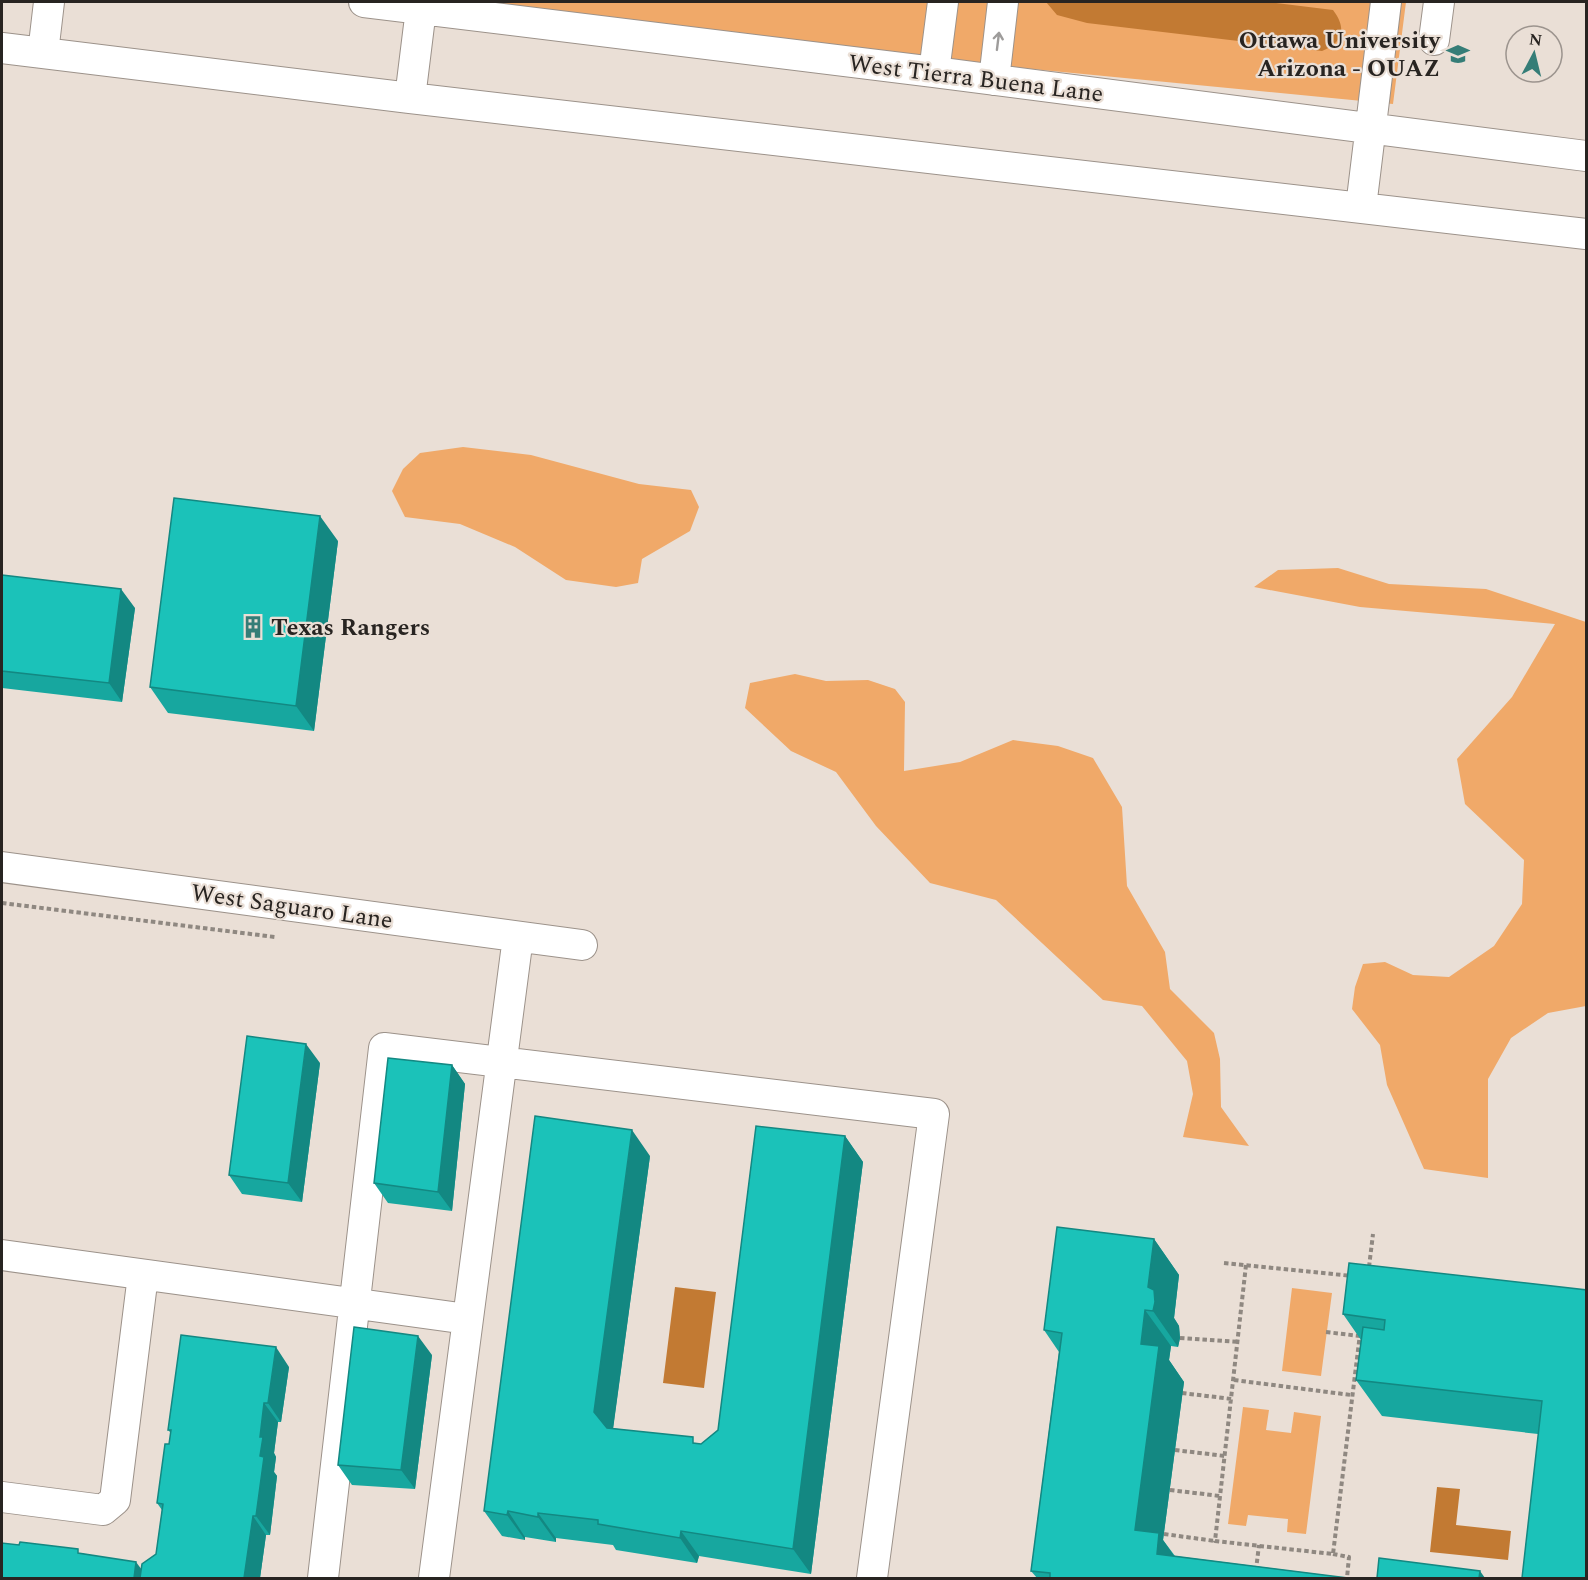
<svg xmlns="http://www.w3.org/2000/svg" width="1588" height="1580" viewBox="0 0 1588 1580" font-family="Spectral,serif">
  <rect width="100%" height="100%" fill="#eadfd6"/>
  <path fill="#f0a969" d="M480 2H1406L1393 104 886 55Z
    M463 447 531 455 639 484 691 490 699 507 690 531 642 559 638 583 616 587 566 580 515 547 460 524 405 517 392 491 403 469 420 453Z
    M1338 568 1389 584 1486 589 1586 622V1006L1548 1013 1511 1038 1488 1079V1178L1424 1169 1387 1085 1380 1045 1352 1009 1355 987 1363 964 1385 962 1413 975 1449 977 1494 946 1522 904 1524 860 1465 804 1457 759 1512 697 1555 624 1360 607 1254 587 1278 570Z
    M795 674 826 681 868 680 895 689 905 702 904 771 960 762 1013 740 1058 746 1093 758 1122 807 1127 886 1165 952 1170 989 1214 1033 1220 1059 1221 1107 1249 1146 1183 1137 1193 1094 1187 1061 1142 1006 1103 1000 996 900 930 883 876 826 836 772 791 751 745 708 750 683Z
    M1292 1288 1332 1293 1321 1376 1282 1371Z
    M1243 1407 1269 1410 1266 1430 1291 1433 1294 1412 1321 1416 1306 1534 1287 1532 1288 1519 1248 1515 1246 1526 1228 1524Z"/>
  <path fill="#c27a33" d="M1046 2H1269L1333 10C1347 28 1343 43 1322 51L1087 23 1057 15Z
    M675 1287 716 1292 704 1388 663 1383Z
    M1437 1487 1460 1489 1456 1525 1511 1531 1508 1560 1430 1552Z"/>
  <g fill="none" stroke-linecap="round" stroke-linejoin="round">
    <g stroke="#9c928a" stroke-width="32">
      <path id="minor" d="M364 2 934 72 1586 156
        M1434 40 1439 2
        M2 48 43 53 49 2
        M43 53 410 98 421 9
        M934 72 943 2
        M994 80 1003 2
        M410 98 1586 234
        M1361 207 1386 2
        M2 867 582 945
        M2 1255 467 1319
        M2 1497 103 1510 115 1500 143 1275
        M323 1578 384 1048 934 1114 872 1578
        M434 1578 518 937"/>
    </g>
    <path stroke="#8f8881" stroke-width="4" stroke-dasharray="4.5 3" stroke-linecap="butt" d="M2 903 275 937
      M1224 1263 1352 1276
      M1246 1265 1215 1541 1333 1554 1360 1334
      M1369 1267 1373 1234
      M1326 1332 1360 1336
      M1180 1338 1239 1342
      M1234 1380 1351 1395
      M1182 1393 1232 1399
      M1175 1450 1225 1456
      M1170 1490 1220 1496
      M1164 1534 1215 1541
      M1333 1554 1349 1557 1347 1578
      M1255 1578 1259 1545"/>
    <use href="#minor" stroke="#fff" stroke-width="30"/>
  </g>
  <path fill="#17a79f" d="M338 541 314 731 168 713 150 687Z
    M2 575 135 608 122 702 2 688Z
    M320 1063 302 1202 242 1194 229 1175Z
    M452 1065 465 1084 452 1211 388 1203 374 1183Z
    M845 1136 863 1162 811 1574 699 1556 697 1563 616 1550 613 1545 556 1538V1542L525 1537V1540L502 1536 484 1511 650 1156 613 1428 701 1444 718 1430Z
    M1154 1239 1179 1275 1174 1318 1179 1326 1180 1338 1178 1347 1171 1346 1169 1360 1184 1382 1163 1540 1175 1556 1348 1578H1037L1031 1571 1059 1352 1044 1330Z
    M1587 1290 1538 1434 1382 1416 1356 1380 1361 1340 1343 1314Z
    M432 1355 415 1489 352 1485 338 1465Z
    M289 1367 281 1422H278L274 1453 276 1457 274 1472 277 1476 270 1535H266L260 1578H2L81 1553 141 1569 156 1554 162 1510 157 1503 171 1433 168 1430Z"/>
  <path fill="#138882" d="M320 516 338 541 314 731 296 706Z
    M121 589 135 608 122 702 109 683Z
    M306 1044 320 1063 302 1202 288 1183Z
    M452 1065 465 1084 452 1211 438 1192Z
    M632 1130 650 1156 612 1437 594 1412Z
    M845 1136 863 1162 811 1574 793 1549Z
    M1154 1239 1179 1275 1174 1318 1179 1326 1180 1338 1178 1347 1153 1311 1148 1287Z
    M1145 1310 1171 1346 1169 1360 1184 1382 1163 1540 1184 1570 1174 1578 1135 1530 1141 1344Z
    M418 1336 432 1355 415 1489 401 1470Z
    M276 1347 289 1367 281 1422 268 1403Z
    M264 1403 278 1422 274 1453 276 1457 274 1472 277 1476 270 1535 256 1516 260 1456V1437Z
    M508 1511 525 1537V1540L507 1515Z
    M538 1513 556 1538V1542L538 1517Z
    M253 1516 266 1535 260 1578H244Z
    M681 1531 699 1556 697 1563 680 1538Z
    M136 1562 148 1578H134Z
    M1480 1571 1485 1578H1479Z"/>
  <path fill="#1bc2b9" stroke="#138882" stroke-width="1.5" d="M174 498 320 516 296 706 150 687Z
    M2 575 121 589 109 683 2 671Z
    M247 1036 306 1044 288 1183 229 1175Z
    M388 1058 452 1065 438 1192 374 1183Z
    M535 1116 632 1130 594 1412 607 1428 693 1437V1443L701 1444 718 1430 756 1126 845 1136 793 1549 681 1531 680 1538 598 1524V1520L538 1513V1517L508 1511 507 1515 484 1511Z
    M1057 1227 1154 1239 1148 1287 1154 1290 1155 1302 1153 1311 1145 1310 1141 1344 1159 1346 1135 1530 1159 1533 1157 1554 1348 1578H1050V1573L1031 1571 1062 1333 1044 1330Z
    M1349 1263 1587 1290V1578H1522L1542 1401 1356 1380 1363 1327 1384 1330 1385 1320 1343 1314Z
    M354 1327 418 1336 401 1470 338 1465Z
    M181 1335 276 1347 268 1403H264L260 1437H263L260 1456 264 1457 256 1516H253L244 1578H140L142 1564 156 1554 163 1504 157 1503 165 1444H169L171 1430H168Z
    M20 1542 78 1549V1553L136 1562 134 1578H2V1543L19 1545Z
    M1379 1558 1480 1571 1479 1578H1377Z"/>
  <defs><path id="oneway-shaft" d="M-6 0H5M1.5-3L5.5 0L1.5 3" fill="none" stroke-width="1.6" stroke-linecap="round" stroke-linejoin="round" transform="scale(1.5)"/></defs>
  <use stroke="#9e9c9b" href="#oneway-shaft" transform="translate(998 41) rotate(-83)"/>
  <defs>
    <g id="university-bare" transform="scale(1.8)"><path d="M0-5L7-2L0 1L-7-2ZM-4 1L0 2.5L4 1V4Q0 6-4 4Z" fill="#357d77" stroke="#eadfd6" stroke-width="2.5" paint-order="stroke"/></g>
    <g id="building-bare" transform="scale(1.8)"><path d="M-4-6H4V6H1V3H-1V6H-4ZM-2.5-4.3h1.7v1.8h-1.7ZM.8-4.3h1.7v1.8H.8ZM-2.5-1h1.7V.8h-1.7ZM.8-1h1.7V.8H.8Z" fill="#357d77" stroke="#eadfd6" stroke-width="2.5" paint-order="stroke"/></g>
  </defs>
  <g fill-rule="evenodd">
    <use href="#university-bare" x="1458" y="54"/>
    <use href="#building-bare" x="253" y="627"/>
  </g>
  <g text-anchor="middle" stroke-width="4.5" stroke-linejoin="round" paint-order="stroke">
    <g font-size="24" font-weight="bold" fill="#282421" stroke="#eadfd6" text-anchor="end">
      <text x="1440" y="48">Ottawa University<tspan x="1440" dy="28">Arizona - OUAZ</tspan></text>
      <text x="271" y="635" text-anchor="start">Texas Rangers</text>
    </g>
    <g font-size="24" fill="#282421" stroke="#eadfd6">
      <text transform="translate(976 78) rotate(7)" y="8">West Tierra Buena Lane</text>
      <text transform="translate(292 906) rotate(8)" y="8">West Saguaro Lane</text>
    </g>
  </g>
  <rect width="1588" height="1580" fill="none" stroke="#282421" stroke-width="6"/>
  <g transform="translate(1534 54) rotate(7)"><circle r="28" fill="#eadfd6" stroke="#9c948e" stroke-width="1.5"/>
  <path d="M0-4.5L10 22L0 15L-10 22Z" fill="#357d77"/>
  <text y="-9" font-size="16" font-weight="bold" text-anchor="middle" fill="#282421">N</text>
  </g>
</svg>
